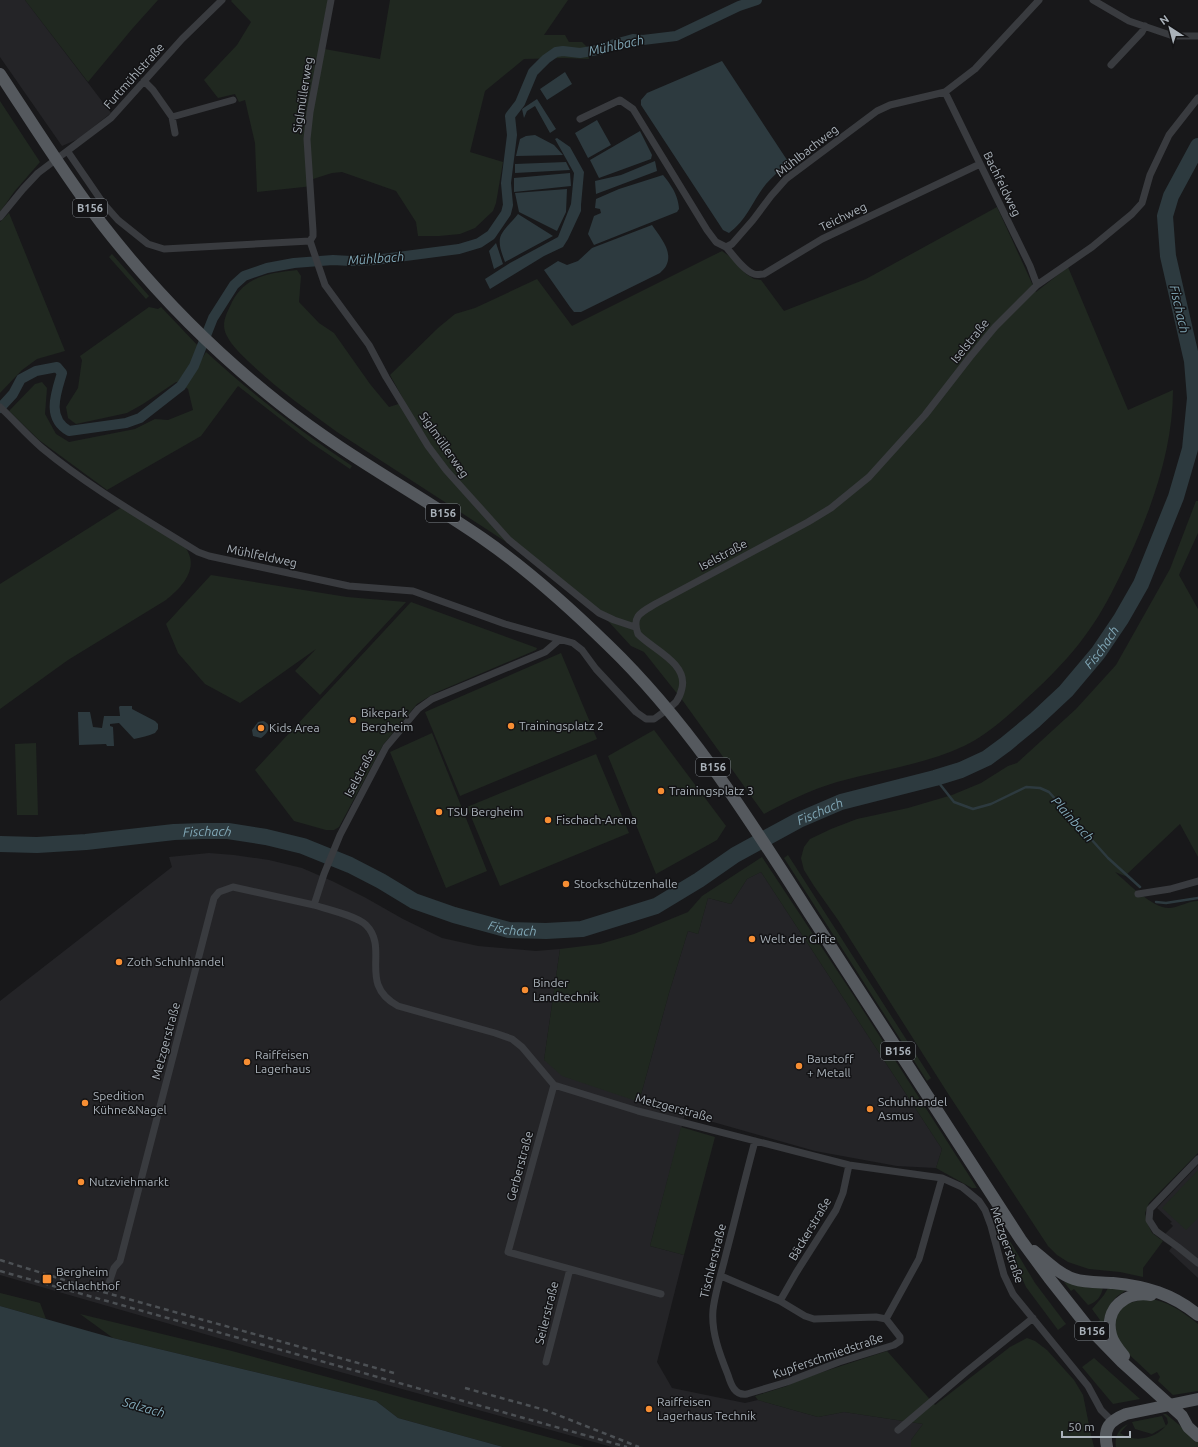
<svg xmlns="http://www.w3.org/2000/svg" width="1198" height="1447" viewBox="0 0 1198 1447" font-family="Ubuntu,sans-serif">
  <rect width="100%" height="100%" fill="#18181a"/>
  <path fill="#242427" d="M0 0H25L111 113 78 139 62 146 0 57Z
    M209 853 234 855 269 860 302 868 332 881 366 898 403 919 442 938 478 946 536 951 560 949 544 1060 639 1102 669 993 688 931 698 934 708 898 731 904 747 879 761 872 942 1149 936 1168 897 1166 815 1151 685 1114 650 1246 684 1255 657 1362 672 1388 745 1403 758 1400 818 1417 844 1412 923 1424 911 1440V1447H612L246 1346 0 1275V1001L172 867 169 857Z
    M1198 1165V1278L1169 1251 1172 1247 1160 1239 1173 1226 1170 1223 1172 1222 1157 1208Z"/>
  <path fill="#202820" d="M25 0H158L132 29 88 82Z
    M232 0H328L319 48 380 59 390 0H568L544 35H565L569 42H582L588 48 589 59 564 58 524 59 485 91 470 152 503 162 496 203 493 211 475 228 460 234 439 236H418L416 222 396 191 342 172 332 173 313 179V186L257 192 255 143 245 100 239 102 235 94 218 98 204 80 237 45 251 22 231 1Z
    M0 101 40 162 14 192 0 212Z
    M997 207 1036 292 1068 267 1128 410 1173 390C1173 455 1147 522 1118 580 1109 598 1099 617 1087 633 1070 657 1048 679 1026 699 1008 716 987 735 964 746 924 765 879 770 837 782 810 790 788 801 764 814L683 701 644 652 631 646 597 609 534 560 337 432C307 410 276 388 249 362 241 354 232 346 227 336 220 324 227 313 232 302 246 275 271 273 297 270L301 276 299 302 319 323 334 333 370 384 389 407 405 402 390 375 438 328 455 314 475 308 537 279 572 326 722 251 733 259 746 274 754 279 761 280 784 311 866 279Z
    M9 213 65 351 37 359 22 370 0 393V222Z
    M112 254 149 296 146 299 109 257Z
    M149 307 158 309 161 307 200 348 179 383 176 382 143 404 127 413 76 424 68 418 66 407 78 388 82 360 80 356Z
    M206 352C252 394 300 431 352 466L350 469 310 442 238 386 201 436 107 490 39 440 9 411 35 384 42 382 47 388 45 414 56 434 69 442 135 429 155 419 168 420 193 410 188 389 185 387Z
    M1196 501H1198V533L1179 575 1198 609V857L1180 824 1125 876 1115 872C1128 883 1153 909 1170 908 1180 907 1188 901 1198 901V1153L1149 1203 1145 1213 1148 1225 1152 1233 1163 1241 1143 1268V1277L1120 1272 1089 1269 1068 1262 1057 1255 1048 1246 947 1092 838 920 814 886 804 870 801 858 804 847 810 839 831 829 857 819 908 808 952 795 981 783 1008 766 1017 763 1076 709 1116 665 1170 569Z
    M122 507 182 544C184 546 187 549 188 552 198 571 179 590 166 600L68 660 0 709V584Z
    M211 575 347 597 406 602 320 695 295 671 316 649 240 703 205 684 178 653 166 624Z
    M411 602 537 648 536 650 435 693 417 704 383 745 339 827 334 830H326L294 821 255 770Z
    M561 653 597 739 460 796 425 712Z
    M654 730 726 826 717 840 656 874 608 756Z
    M432 733 487 871 446 888 390 752Z
    M36 743 38 815H17L15 744Z
    M596 754 629 833 500 886 467 807Z
    M788 855 931 1078 927 1081 784 858Z
    M762 857 852 993 977 1188H972L936 1168 942 1149 761 872 747 879 731 904 708 898 698 934 688 931 669 993 639 1102 562 1076 544 1060 560 949 600 944 634 934 688 912 702 896Z
    M681 1127 715 1137 684 1255 650 1246Z
    M1198 1170V1218L1186 1230 1162 1208Z
    M1002 1228 1035 1283 1066 1324 1058 1330 1026 1287 1000 1230Z
    M1064 1282H1065L1090 1288 1103 1287C1102 1296 1096 1303 1088 1305L1074 1289 1071 1291Z
    M1108 1288 1127 1290C1111 1298 1106 1309 1103 1326L1101 1325 1098 1322 1100 1320 1092 1309 1104 1295Z
    M0 1293 40 1303 46 1319 0 1306Z
    M1147 1298C1167 1301 1182 1311 1198 1324V1391L1173 1395 1158 1381 1160 1377 1157 1372 1151 1375 1120 1346 1116 1336 1115 1319 1123 1305Z
    M80 1314 232 1351 584 1447H503L398 1418 376 1401 113 1338Z
    M1027 1338 1035 1341 1047 1350 1074 1380 1083 1395 1091 1435 1094 1447H911V1440L923 1424 844 1412 818 1417 758 1400 755 1396 787 1386 798 1380 887 1351 935 1405 1010 1347Z
    M1094 1358 1140 1399 1113 1404 1082 1367Z
    M1163 1414H1166L1196 1439 1198 1441V1447H1116C1114 1437 1119 1428 1128 1424L1120 1433C1135 1444 1158 1438 1168 1423L1167 1418Z
    M1162 1416 1166 1426 1152 1434 1135 1429 1132 1422Z"/>
  <path fill="#2d3a3f" d="M722 61 789 163C781 169 773 176 766 184 753 200 747 220 729 233L723 230 641 105V100L647 93Z
    M565 72 572 84 547 100 540 89Z
    M537 99 556 129 550 133 535 106 527 111 524 118 522 109Z
    M597 120 611 145 588 158 575 133Z
    M640 131 652 155 651 159 599 178 590 160Z
    M535 135 554 145 563 155 516 156 520 139 526 136Z
    M557 138 570 147 584 172 581 205V211L568 239 563 247 544 256 490 289 485 279 510 263 558 237 571 204 574 173 555 139Z
    M655 161 657 171 596 194 595 181 621 175Z
    M566 162 570 170 515 173V164Z
    M570 173 571 186 514 192V178Z
    M663 175C666 179 669 182 671 186 675 191 679 202 679 209L677 212 594 245 588 234 594 216 601 213 600 209 595 208 596 199 619 189Z
    M567 189 566 212 557 231 519 212 515 193Z
    M518 214 553 236 505 262C494 234 501 235 518 214Z
    M652 225C659 236 674 251 666 266 665 268 662 271 660 273L581 312H574L570 307 544 270 558 261 567 265 578 261 592 248Z
    M496 243 503 264 494 269 489 251Z
    M120 706H132V709L155 721 158 724V729L155 733C148 736 142 737 134 739L119 723 110 724V726L113 727 114 746H107L106 744 79 745 78 712H90L93 727 102 728 104 716H120L119 707Z
    M263 721C274 725 267 734 261 738L253 736 252 730 258 722Z
    M0 1306 113 1338 376 1401 398 1418 503 1447H0Z"/>
  <g fill="none" stroke-linecap="round" stroke-linejoin="round">
    <path stroke="#2d3a3f" stroke-width="2.5" d="M935 778 954 802 973 809 991 804 1026 787 1040 788 1049 792 1108 858 1140 887
      M1156 902 1166 903 1198 898"/>
    <path stroke="#2d3a3f" stroke-width="10" d="M0 408 13 394 21 379 36 371 57 367 62 373C56 393 46 418 69 431L126 423 140 418 181 386 194 366 213 318 234 285 244 276 267 268 294 263 333 260 351 261 375 260 459 249 479 243 491 235 506 213 508 205 506 183 512 135 510 116 520 103 533 72 546 59 556 52 563 51 580 53 604 49 611 45 633 39 643 40 676 36 739 6 757 0"/>
    <path stroke="#2d3a3f" stroke-width="16" id="s1" d="M0 844 37 845 86 842 174 832 202 831H228L266 837 303 846 350 865 381 881 414 901 454 915 509 930 546 931 582 929 656 906 699 880 735 855 799 820 841 802 935 778 961 770 987 758 1006 744 1035 720 1066 691 1098 653 1121 619 1141 584 1176 497 1190 449 1195 398 1192 361 1168 256 1165 216 1171 196 1198 146"/>
    <path stroke="#393b3f" stroke-width="7" d="M1093 0 1129 21 1173 36H1198
      M1111 65 1142 32 1145 26
      M144 81 153 90 172 117 233 100
      M945 92 1030 266 1037 285
      M172 117 175 133
      M580 119 620 100 633 109 707 230 716 242 726 247 732 244 753 220 771 196 786 179 877 111 890 105 945 92 975 69 1039 0
      M68 152 103 203 118 220 148 244 164 249 310 241 313 236V231L307 139 310 112 331 0
      M0 217 23 189 38 173 111 118 182 39 222 0
      M310 241 325 285 369 345 386 377 428 446 446 470 509 540 599 613 614 620 635 627
      M726 247C733 255 744 271 754 274 757 275 761 274 764 274L822 239 980 164
      M0 407C14 420 27 435 42 448 89 487 145 519 198 552L209 556 349 586 413 591 505 624 573 643 582 650 596 669 636 712 646 719H654C661 714 670 708 676 702 679 698 681 693 682 688 688 663 652 649 638 634 631 615 642 612 657 603L808 522 831 508 869 477 925 415 970 357 995 327 1037 285 1092 247 1132 214 1142 203 1150 175 1169 135 1198 98
      M559 640 545 652 432 699 418 709 386 747 340 835 324 874 314 905C327 909 357 916 366 925 390 949 357 984 398 1006L495 1033 512 1039 522 1047 554 1085 638 1111 849 1165 942 1178 962 1187 979 1201 985 1210 991 1226 1004 1275 1013 1294 1088 1386 1101 1410 1112 1421
      M1138 894 1170 889 1198 881
      M554 1085 508 1252 661 1294
      M1198 1159 1150 1209 1149 1220 1156 1231 1178 1247 1198 1263
      M721 1276 780 1301 805 1316 814 1319 876 1317 886 1319 900 1337V1341L894 1345 839 1362 787 1382 747 1394C735 1396 731 1385 728 1375 720 1355 711 1332 713 1310 715 1292 722 1271 726 1254 736 1216 745 1178 755 1141
      M107 1289 114 1268 120 1261 214 898 219 892 233 887 314 905
      M780 1301 796 1273 836 1210 843 1193 849 1165
      M886 1319 919 1259 942 1178
      M546 1362 570 1269
      M898 1430 966 1372 1033 1318"/>
    <path stroke="#55595e" stroke-width="12" d="M0 74C33 124 65 176 102 224 154 291 213 351 279 403 343 454 415 492 482 538 527 569 569 607 608 645 693 727 752 824 815 922 884 1028 952 1134 1021 1240L1049 1278 1087 1326 1122 1362 1182 1416 1188 1427 1198 1436
      M1034 1251C1046 1261 1059 1274 1074 1279 1086 1283 1101 1282 1113 1283 1145 1286 1173 1294 1198 1315
      M1124 1356C1119 1350 1113 1343 1111 1335 1104 1308 1126 1291 1151 1295
      M1107 1447C1103 1428 1109 1421 1126 1414L1198 1399"/>
    <path stroke="#4c5054" stroke-width="2.5" stroke-dasharray="5 4" stroke-linecap="butt" d="M0 1260 103 1292 394 1373
      M0 1271 627 1447
      M465 1388 545 1410 639 1447"/>
  </g>
  <g fill="#f78e33" stroke="#131315" stroke-width="1.5">
    <circle cx="353" cy="720" r="4"/>
    <circle cx="511" cy="726" r="4"/>
    <circle cx="261" cy="728" r="4"/>
    <circle cx="661" cy="791" r="4"/>
    <circle cx="439" cy="812" r="4"/>
    <circle cx="548" cy="820" r="4"/>
    <circle cx="566" cy="884" r="4"/>
    <circle cx="752" cy="939" r="4"/>
    <circle cx="119" cy="962" r="4"/>
    <circle cx="525" cy="990" r="4"/>
    <circle cx="247" cy="1062" r="4"/>
    <circle cx="799" cy="1066" r="4"/>
    <circle cx="85" cy="1103" r="4"/>
    <circle cx="870" cy="1109" r="4"/>
    <circle cx="81" cy="1182" r="4"/>
    <rect x="42" y="1274" width="10" height="10" rx="2"/>
    <circle cx="649" cy="1409" r="4"/>
  </g>
  <g text-anchor="middle" stroke-width="3" stroke-linejoin="round" paint-order="stroke">
    <g fill="#131315" stroke="#7d8288" stroke-width="1">
      <rect x="73" y="199" width="34" height="18" rx="3"/>
      <rect x="426" y="504" width="34" height="18" rx="3"/>
      <rect x="696" y="758" width="34" height="18" rx="3"/>
      <rect x="881" y="1042" width="34" height="18" rx="3"/>
      <rect x="1075" y="1322" width="34" height="18" rx="3"/>
    </g>
    <g font-size="11" font-weight="bold" fill="#aab2ba">
      <text x="90" y="212">B156</text>
      <text x="443" y="517">B156</text>
      <text x="713" y="771">B156</text>
      <text x="898" y="1055">B156</text>
      <text x="1092" y="1335">B156</text>
    </g>
    <g font-size="12" fill="#aab2ba" stroke="#131315">
      <text transform="translate(134 76) rotate(-48)" y="4">Furtmühlstraße</text>
      <text transform="translate(303 95) rotate(-81)" y="4">Siglmüllerweg</text>
      <text transform="translate(807 151) rotate(-38)" y="4">Mühlbachweg</text>
      <text transform="translate(1002 184) rotate(64)" y="4">Bachfeldweg</text>
      <text transform="translate(843 217) rotate(-26)" y="4">Teichweg</text>
      <text transform="translate(970 341) rotate(-51)" y="4">Iselstraße</text>
      <text transform="translate(444 445) rotate(55)" y="4">Siglmüllerweg</text>
      <text transform="translate(723 555) rotate(-28)" y="4">Iselstraße</text>
      <text transform="translate(262 556) rotate(12)" y="4">Mühlfeldweg</text>
      <text transform="translate(360 773) rotate(-62)" y="4">Iselstraße</text>
      <text transform="translate(166 1041) rotate(-75)" y="4">Metzgerstraße</text>
      <text transform="translate(674 1108) rotate(15)" y="4">Metzgerstraße</text>
      <text transform="translate(520 1166) rotate(-75)" y="4">Gerberstraße</text>
      <text transform="translate(810 1229) rotate(-59)" y="4">Bäckerstraße</text>
      <text transform="translate(1007 1245) rotate(71)" y="4">Metzgerstraße</text>
      <text transform="translate(713 1261) rotate(-76)" y="4">Tischlerstraße</text>
      <text transform="translate(547 1313) rotate(-76)" y="4">Seilerstraße</text>
      <text transform="translate(828 1356) rotate(-19)" y="4">Kupferschmiedstraße</text>
    </g>
    <g font-size="12" fill="#aab2ba" stroke="#131315" text-anchor="start">
      <text x="361" y="717">Bikepark<tspan x="361" dy="14">Bergheim</tspan></text>
      <text x="519" y="730">Trainingsplatz 2</text>
      <text x="269" y="732">Kids Area</text>
      <text x="669" y="795">Trainingsplatz 3</text>
      <text x="447" y="816">TSU Bergheim</text>
      <text x="556" y="824">Fischach-Arena</text>
      <text x="574" y="888">Stockschützenhalle</text>
      <text x="760" y="943">Welt der Gifte</text>
      <text x="127" y="966">Zoth Schuhhandel</text>
      <text x="533" y="987">Binder<tspan x="533" dy="14">Landtechnik</tspan></text>
      <text x="255" y="1059">Raiffeisen<tspan x="255" dy="14">Lagerhaus</tspan></text>
      <text x="807" y="1063">Baustoff<tspan x="807" dy="14">+ Metall</tspan></text>
      <text x="93" y="1100">Spedition<tspan x="93" dy="14">Kühne&amp;Nagel</tspan></text>
      <text x="878" y="1106">Schuhhandel<tspan x="878" dy="14">Asmus</tspan></text>
      <text x="89" y="1186">Nutzviehmarkt</text>
      <text x="56" y="1276">Bergheim<tspan x="56" dy="14">Schlachthof</tspan></text>
      <text x="657" y="1406">Raiffeisen<tspan x="657" dy="14">Lagerhaus Technik</tspan></text>
    </g>
    <g font-size="13" font-style="italic" fill="#80a7b6" stroke="#131315">
      <text transform="translate(616 45) rotate(-12)" y="5">Mühlbach</text>
      <text transform="translate(376 258) rotate(-4)" y="5">Mühlbach</text>
      <text transform="translate(1180 309) rotate(77)" y="5">Fischach</text>
      <text dy="5" stroke="none"><textPath href="#s1" startOffset="1205">Fischach</textPath></text>
      <text dy="5" stroke="none"><textPath href="#s1" startOffset="869">Fischach</textPath></text>
      <text transform="translate(1073 819) rotate(48)" y="5">Plainbach</text>
      <text dy="5" stroke="none"><textPath href="#s1" startOffset="208">Fischach</textPath></text>
      <text dy="5" stroke="none"><textPath href="#s1" startOffset="532">Fischach</textPath></text>
      <text transform="translate(144 1407) rotate(16)" y="5">Salzach</text>
    </g>
  </g>
  <g transform="translate(1170 28) rotate(324)" stroke="#131315" stroke-width="3" paint-order="stroke">
  <path d="M0-3L7 15L0 10L-7 15Z" fill="#aab2ba"/>
  <text y="-6" font-size="11" font-weight="bold" text-anchor="middle" fill="#aab2ba">N</text>
  </g>
  <path d="M1062 1431v6h68v-6" fill="none" stroke="#aab2ba" stroke-width="2"/>
  <text x="1068" y="1431" font-size="12" fill="#aab2ba" stroke="#131315" stroke-width="3" paint-order="stroke">50 m</text>
</svg>
